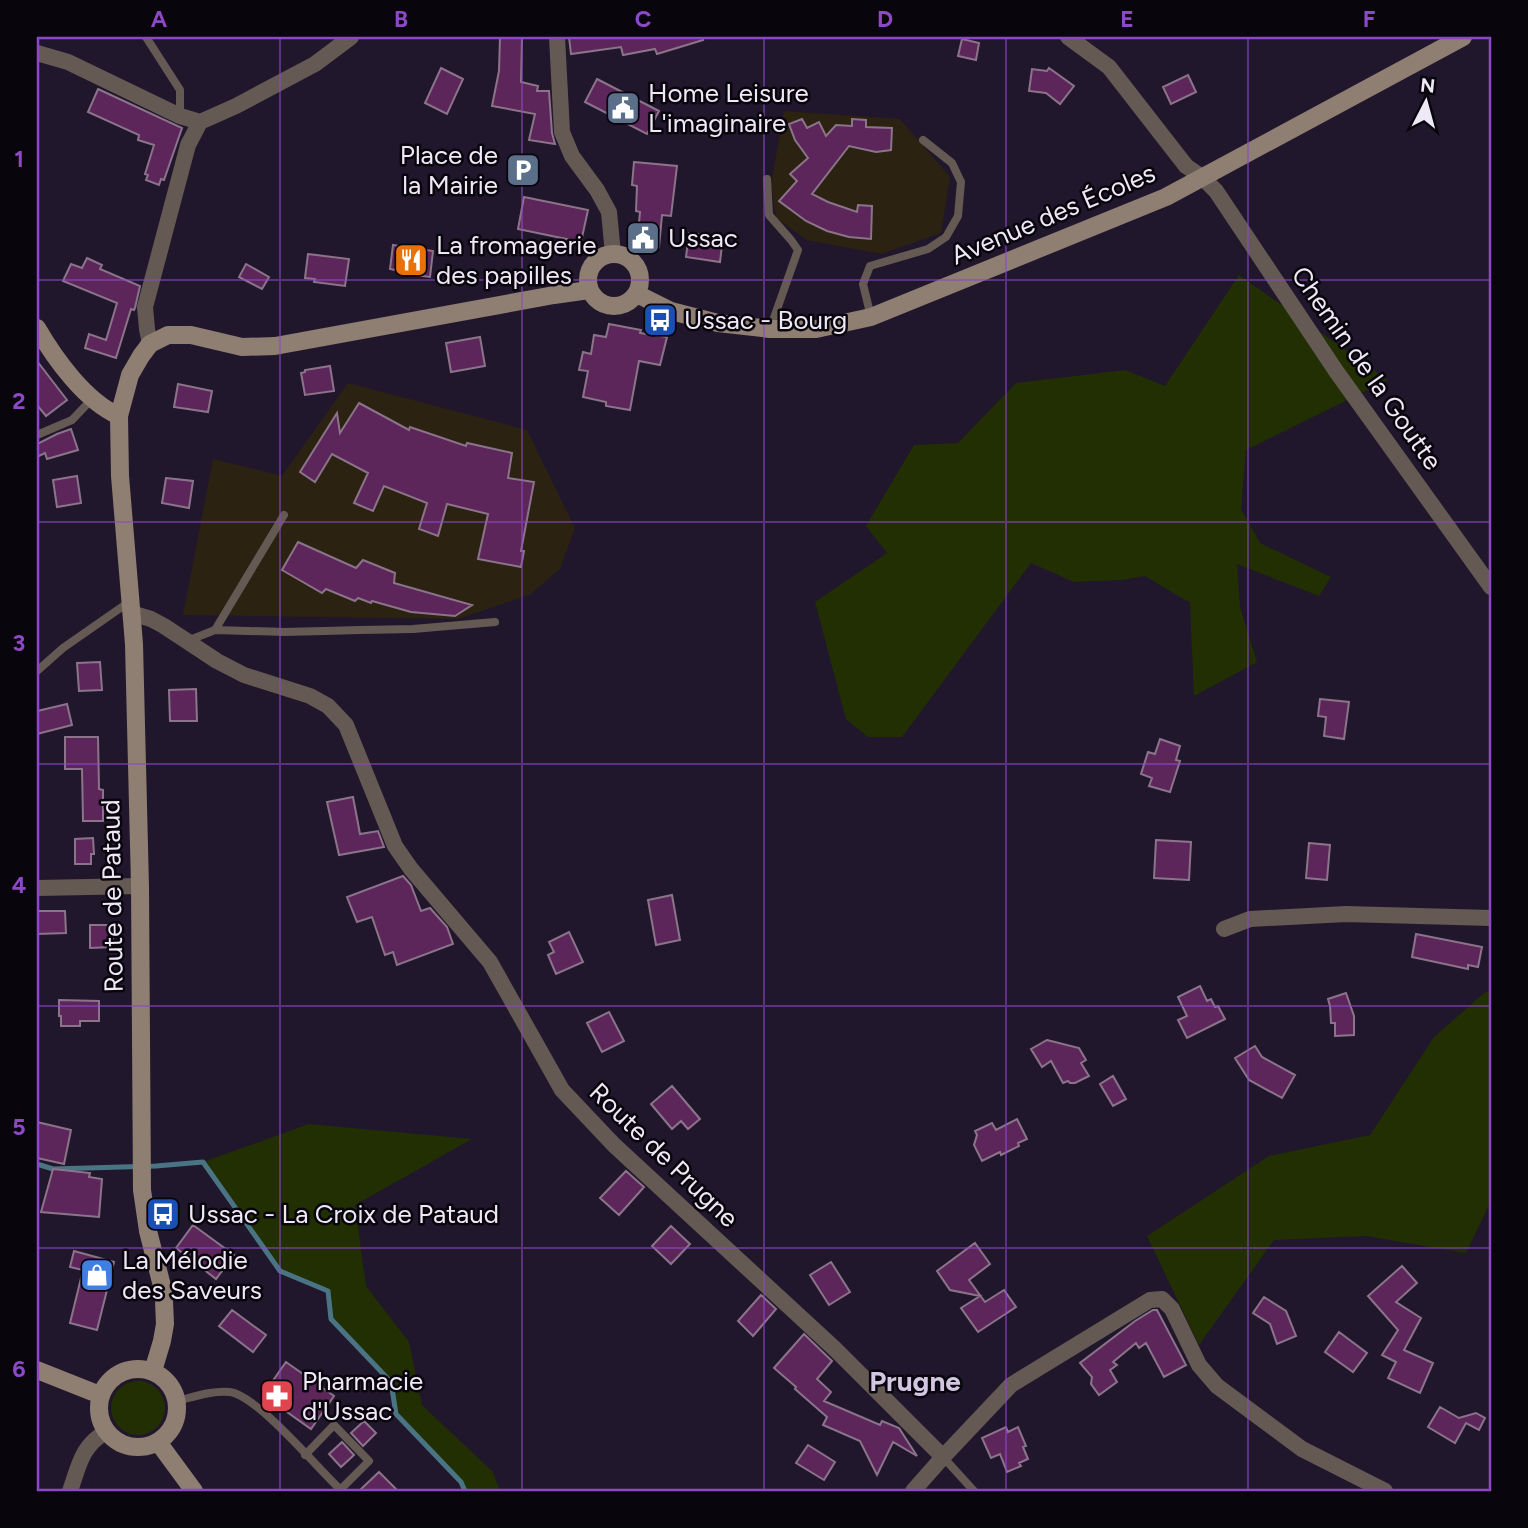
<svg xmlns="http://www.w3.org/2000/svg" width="1528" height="1528" viewBox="0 0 1528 1528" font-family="Figtree,sans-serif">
  <rect width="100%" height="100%" fill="#21172c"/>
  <path fill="#2b2212" d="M784 111 900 119 950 177 941 233 881 254 807 240 776 218 771 184Z
    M348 383 527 430 575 528 560 569 531 594 458 619 183 615 213 459 282 476Z"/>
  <path fill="#212f02" d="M1239 275 1388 380 1246 450 1241 509 1260 543 1331 577 1319 596 1237 564 1240 607 1257 662 1194 696 1190 603 1145 576 1122 580 1074 582 1031 563 902 737H868L846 719 815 602 887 553 866 526 914 445 958 443 1016 383 1125 370 1165 386Z
    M1491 990V1201L1466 1253 1366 1236 1274 1240 1199 1345 1147 1236 1269 1156 1370 1135 1434 1037 1483 994Z
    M309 1124 472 1139 355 1205 366 1286 409 1342 422 1405 493 1472 500 1491H465L461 1482 396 1414 391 1382 331 1319 328 1291 280 1271 203 1162Z
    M111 1408a27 27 0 1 1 54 0a27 27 0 1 1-54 0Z"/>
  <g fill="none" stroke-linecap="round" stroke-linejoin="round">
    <path stroke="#4a7484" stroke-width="5" d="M37 1164 53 1169 156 1166 203 1162 280 1271 328 1291 331 1319 391 1382 396 1414 461 1482 465 1491"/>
  </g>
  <path fill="#5c265a" stroke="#8b7489" stroke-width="2" d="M500 37H522L521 82 538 86 537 91H549L552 133 555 144 529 140 535 114 492 106 499 71Z
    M569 37H702L703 40 657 54 655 49 623 55 621 47 571 54Z
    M962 39 979 43 976 60 958 56Z
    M441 68 463 79 447 114 425 103Z
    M1049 68 1074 86 1060 104 1046 93 1029 91 1032 69 1047 71Z
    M1188 75 1196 92 1171 104 1163 87Z
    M597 79 659 111 647 134 585 102Z
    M98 89 182 128 164 180 161 179 159 185 146 180 148 175 145 174 154 145 138 140 139 135 88 112Z
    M802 119 807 128 819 122 826 136 836 125 852 126V119L866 120V127L892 128 891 150 876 152 849 146 812 194 828 202 857 212 858 205 872 206 871 239 849 237 827 231 806 221 779 201 797 181 790 174 808 158 795 140 789 124Z
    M634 162 677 166 671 216 662 215 659 247 637 244 640 212 636 211 637 186 632 185Z
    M524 197 588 210 581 242 518 229Z
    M689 233 723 237 720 262 686 257Z
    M393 245 433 251 430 277 399 273 400 271 390 269Z
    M308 254 349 259 345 286 314 282 315 279 305 278Z
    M87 258 102 265 100 269 140 286 135 308 134 310 131 309 116 358 85 348 89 334 106 340 117 303 63 281 71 264 82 268Z
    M246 264 269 277 262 289 239 277Z
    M609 324 641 330 640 333 667 337 660 365 639 361 630 410 606 406V402L583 397 588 371 579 370 583 352 591 354 594 335 606 337Z
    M480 337 485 366 451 372 446 343Z
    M37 361 67 400 46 416 37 405Z
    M330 366 334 391 305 395 301 373 305 372V370Z
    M178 384 212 391 208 412 174 407Z
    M359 403 409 430 410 427 466 446 467 443 512 453 508 478 534 482 521 551H524L521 567 478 559 488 514 447 504 438 536 419 529 427 503 384 486 373 511 354 503 368 473 332 454 315 482 300 472 337 413 340 433Z
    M71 429 78 450 47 459 45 453 37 457V444L57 434Z
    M77 476 81 503 57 507 53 480Z
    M166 478 193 481 189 508 162 503Z
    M298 542 356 568 363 560 395 573 394 583 472 605 455 616 411 612 372 601 371 603 358 598 355 601 326 589 322 593 282 570Z
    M100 662 102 690 79 691 77 663Z
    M196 689 197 721H170L169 690Z
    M1320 699 1349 702 1344 739 1324 736 1326 717 1318 716Z
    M67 704 72 725 37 734V711Z
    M65 737H98L99 789 103 790V821H83L82 769H65Z
    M1160 739 1180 746 1176 760 1180 761 1170 792 1149 786 1152 778 1141 774 1148 752 1155 754Z
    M353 797 360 834 378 831 384 847 339 855 327 802Z
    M93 838 94 854H91V864H75V839Z
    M1156 840 1191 842 1189 880 1154 878Z
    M1309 843 1330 845 1327 880 1306 878Z
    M403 876 411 885 421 911 430 908 447 927 453 944 397 965 393 952 385 955 372 917 357 922 347 897Z
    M672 895 680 940 656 945 648 900Z
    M37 911H65L66 933 37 934Z
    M90 925H113V947L90 948Z
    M569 932 583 962 556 974 548 955 554 952 549 942Z
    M1416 934 1482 947 1478 967 1468 965V969L1412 957Z
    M1200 986 1207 1001 1211 999 1215 1007 1218 1006 1225 1019 1187 1038 1178 1020 1187 1016 1178 997Z
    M1346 993 1354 1016V1035L1335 1036V1023H1331L1330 1006 1328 999Z
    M59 1000 99 1001V1021H80V1026H61V1016H59Z
    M609 1012 624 1041 602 1052 587 1023Z
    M1047 1040 1079 1048 1086 1060 1081 1063 1089 1076 1075 1083H1070L1068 1081 1063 1083 1051 1061 1042 1067 1031 1049Z
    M1255 1046 1262 1057 1295 1075 1282 1098 1249 1080 1235 1058Z
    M1113 1076 1126 1099 1113 1106 1100 1084Z
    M672 1086 700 1119 688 1129 681 1121 672 1129 651 1104Z
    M1017 1119 1027 1139 1018 1143 1019 1146 1001 1155 1000 1152 982 1161 974 1145 977 1135 975 1131 992 1123 996 1130Z
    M37 1122 71 1130 64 1164 37 1158Z
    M53 1169 90 1173 89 1177 102 1179 99 1217 41 1212Z
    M626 1171 644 1187 619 1215 600 1198Z
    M193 1225 234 1255 216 1279 176 1248Z
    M671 1226 690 1244 671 1264 652 1246Z
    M975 1243 990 1264 969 1280 985 1302 1004 1290 1016 1307 978 1332 961 1308 980 1296 950 1290 937 1271Z
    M74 1251 114 1262 97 1330 70 1323 83 1270 70 1267Z
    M831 1262 850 1292 829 1305 810 1275Z
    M1402 1266 1417 1283 1396 1302 1421 1318 1404 1350 1433 1363 1420 1393 1388 1378 1396 1362 1382 1355 1398 1330 1368 1296Z
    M761 1295 776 1309 753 1336 738 1321Z
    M1264 1297 1286 1311 1296 1336 1277 1344 1270 1324 1253 1313Z
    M232 1310 266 1335 253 1352 219 1326Z
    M1153 1310H1157L1186 1365 1164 1377 1146 1343 1139 1348 1136 1343 1113 1362 1117 1365 1110 1370 1117 1382 1099 1395 1091 1384 1092 1377 1080 1363 1135 1321Z
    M1339 1332 1367 1353 1353 1372 1325 1352Z
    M804 1334 832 1361 817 1379 831 1392 824 1401 880 1425 882 1421 899 1428 917 1456 893 1442 877 1475 860 1441 823 1425 827 1417 795 1389 796 1387 774 1368Z
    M286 1362 334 1396 311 1429 263 1395Z
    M1440 1407 1459 1418 1476 1413 1485 1418 1479 1430 1466 1423 1455 1443 1428 1427Z
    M364 1421 376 1433 363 1446 351 1433Z
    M1006 1427 1008 1432 1018 1427 1026 1446 1023 1447 1028 1459 1019 1463 1021 1466 1007 1472 1000 1454 991 1458 982 1438Z
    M342 1442 354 1455 341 1467 329 1454Z
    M808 1445 835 1462 824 1480 796 1463Z
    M379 1472 398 1491H359Z"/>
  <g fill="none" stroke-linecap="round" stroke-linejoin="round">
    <path stroke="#655a53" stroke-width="8" d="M146 37 180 90V116
      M767 179 769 215 791 240 798 250 770 329
      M871 317 863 284 870 266 928 249 946 237 958 216 961 182 952 163 923 140
      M37 435 72 420 92 399
      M215 630 284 515
      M187 641 215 630 285 632 361 630 413 629 495 622
      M37 671 63 648 129 602
      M177 1401C193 1397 213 1390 230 1392 258 1396 318 1469 342 1491
      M305 1455 334 1425 369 1461 340 1490
      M943 1457 974 1491"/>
    <path stroke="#655a53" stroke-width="16" d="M557 37 562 132 572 156 597 190 609 212 613 254
      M1068 37 1109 67 1186 166 1202 177 1216 191 1336 371 1491 587
      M37 53 68 62 180 116 200 122 236 106 315 64 351 37
      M150 344 147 329 145 307 188 145 200 122
      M131 613 151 619 164 626 217 661 244 675 310 696 328 706 346 725 395 846 411 869 490 962 562 1090 614 1145 835 1349 943 1457
      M37 888 140 886
      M1224 929 1250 919 1346 914 1491 918
      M70 1491C79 1466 81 1446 106 1432
      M913 1491 943 1457 1011 1385 1150 1300 1162 1299 1172 1309 1199 1365 1217 1386 1302 1449 1385 1491"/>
    <path stroke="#8f7e72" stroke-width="18" d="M588 280a26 26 0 1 1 52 0a26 26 0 1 1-52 0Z
      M637 294 671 311 718 323 770 329H816L871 317 1166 197 1463 37
      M37 328C55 359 85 401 119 416
      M99 1408a39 39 0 1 1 78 0a39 39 0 1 1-78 0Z
      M37 1370 100 1395
      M153 1371 162 1341 165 1324 164 1301 162 1286 148 1231 142 1190 140 886 134 644 120 476 119 416 130 375 141 356 150 344 168 335H191L242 347 275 346 554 295 589 290
      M158 1442 194 1491"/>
  </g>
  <path fill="none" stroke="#8c48c7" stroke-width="2" stroke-opacity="0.55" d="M280 37V1491M522 37V1491M764 37V1491M1006 37V1491M1248 37V1491M37 280H1491M37 522H1491M37 764H1491M37 1006H1491M37 1248H1491"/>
  <defs>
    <g id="civic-square" transform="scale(1.75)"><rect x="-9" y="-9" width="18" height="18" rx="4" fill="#5c6f8a" stroke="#08050d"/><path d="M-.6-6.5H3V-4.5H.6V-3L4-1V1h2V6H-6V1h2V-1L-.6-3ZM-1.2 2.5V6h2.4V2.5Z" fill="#fff"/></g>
    <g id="parking-square" transform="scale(1.75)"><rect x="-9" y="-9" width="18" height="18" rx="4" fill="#5c6f8a" stroke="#08050d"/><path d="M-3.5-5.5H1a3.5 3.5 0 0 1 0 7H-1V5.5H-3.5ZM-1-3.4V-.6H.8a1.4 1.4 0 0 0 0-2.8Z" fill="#fff"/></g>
    <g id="restaurant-square" transform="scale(1.75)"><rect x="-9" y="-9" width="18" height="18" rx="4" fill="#e8710a" stroke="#08050d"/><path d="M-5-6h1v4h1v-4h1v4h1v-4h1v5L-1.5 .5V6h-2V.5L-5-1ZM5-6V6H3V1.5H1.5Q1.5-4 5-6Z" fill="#fff"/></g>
    <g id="bus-square" transform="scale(1.75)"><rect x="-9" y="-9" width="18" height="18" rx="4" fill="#1a4fb4" stroke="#08050d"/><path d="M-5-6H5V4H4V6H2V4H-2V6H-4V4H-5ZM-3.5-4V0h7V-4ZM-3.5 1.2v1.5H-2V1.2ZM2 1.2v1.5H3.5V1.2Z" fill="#fff"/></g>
    <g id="shop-square" transform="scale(1.75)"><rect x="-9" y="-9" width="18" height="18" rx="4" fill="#3f7fe0" stroke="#08050d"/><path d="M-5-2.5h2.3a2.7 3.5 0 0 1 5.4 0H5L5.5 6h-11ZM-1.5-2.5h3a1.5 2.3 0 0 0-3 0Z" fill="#fff"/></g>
    <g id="pharmacy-square" transform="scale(1.75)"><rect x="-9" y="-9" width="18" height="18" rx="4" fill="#e0444e" stroke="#08050d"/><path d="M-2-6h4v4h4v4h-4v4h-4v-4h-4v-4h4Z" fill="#fff"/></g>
  </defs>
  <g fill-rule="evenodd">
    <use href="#civic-square" x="623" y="108"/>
    <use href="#parking-square" x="523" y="170"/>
    <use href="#civic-square" x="643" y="238"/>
    <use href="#restaurant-square" x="411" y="260"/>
    <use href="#bus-square" x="660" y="320"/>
    <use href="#bus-square" x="163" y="1214"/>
    <use href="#shop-square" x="97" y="1275"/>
    <use href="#pharmacy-square" x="277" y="1396"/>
  </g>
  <g text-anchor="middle" stroke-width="5" stroke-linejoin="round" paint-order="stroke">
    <g font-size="26" fill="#efe8f7" stroke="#08050d" text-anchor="start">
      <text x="648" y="102">Home Leisure<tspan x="648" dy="30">L'imaginaire</tspan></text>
      <text x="498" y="164" text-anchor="end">Place de<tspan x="498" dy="30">la Mairie</tspan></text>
      <text x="668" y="247">Ussac</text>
      <text x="436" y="254">La fromagerie<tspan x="436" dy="30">des papilles</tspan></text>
      <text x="684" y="329">Ussac - Bourg</text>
      <text x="188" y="1223">Ussac - La Croix de Pataud</text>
      <text x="122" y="1269">La Mélodie<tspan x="122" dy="30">des Saveurs</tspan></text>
      <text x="302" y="1390">Pharmacie<tspan x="302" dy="30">d'Ussac</tspan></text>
    </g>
    <g font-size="26" fill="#efe8f7" stroke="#08050d">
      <text transform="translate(1053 214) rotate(-23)" y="9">Avenue des Écoles</text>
      <text transform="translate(1367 368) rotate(55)" y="9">Chemin de la Goutte</text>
      <text transform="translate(112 896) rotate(-91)" y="9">Route de Pataud</text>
      <text transform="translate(664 1155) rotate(44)" y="9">Route de Prugne</text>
    </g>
    <g font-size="28" font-weight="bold" fill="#d3c6e3" stroke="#08050d">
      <text x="915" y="1391">Prugne</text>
    </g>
  </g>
  <rect width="1528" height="1528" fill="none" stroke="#08050d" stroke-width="77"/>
  <g transform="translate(1426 102) rotate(6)" stroke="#08050d" stroke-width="5" paint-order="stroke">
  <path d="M0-5L12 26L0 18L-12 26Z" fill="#efe8f7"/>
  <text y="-10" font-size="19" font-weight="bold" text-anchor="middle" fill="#efe8f7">N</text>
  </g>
  <rect x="38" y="38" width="1452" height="1452" fill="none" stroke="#8c48c7" stroke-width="2.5"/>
  <g font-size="23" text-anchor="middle" font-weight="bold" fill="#8c48c7">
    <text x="159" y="27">A</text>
    <text x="401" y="27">B</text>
    <text x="643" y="27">C</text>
    <text x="885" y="27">D</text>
    <text x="1127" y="27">E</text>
    <text x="1369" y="27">F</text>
    <text x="19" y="167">1</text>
    <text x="19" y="409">2</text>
    <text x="19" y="651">3</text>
    <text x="19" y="893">4</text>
    <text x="19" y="1135">5</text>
    <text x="19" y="1377">6</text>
  </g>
</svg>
